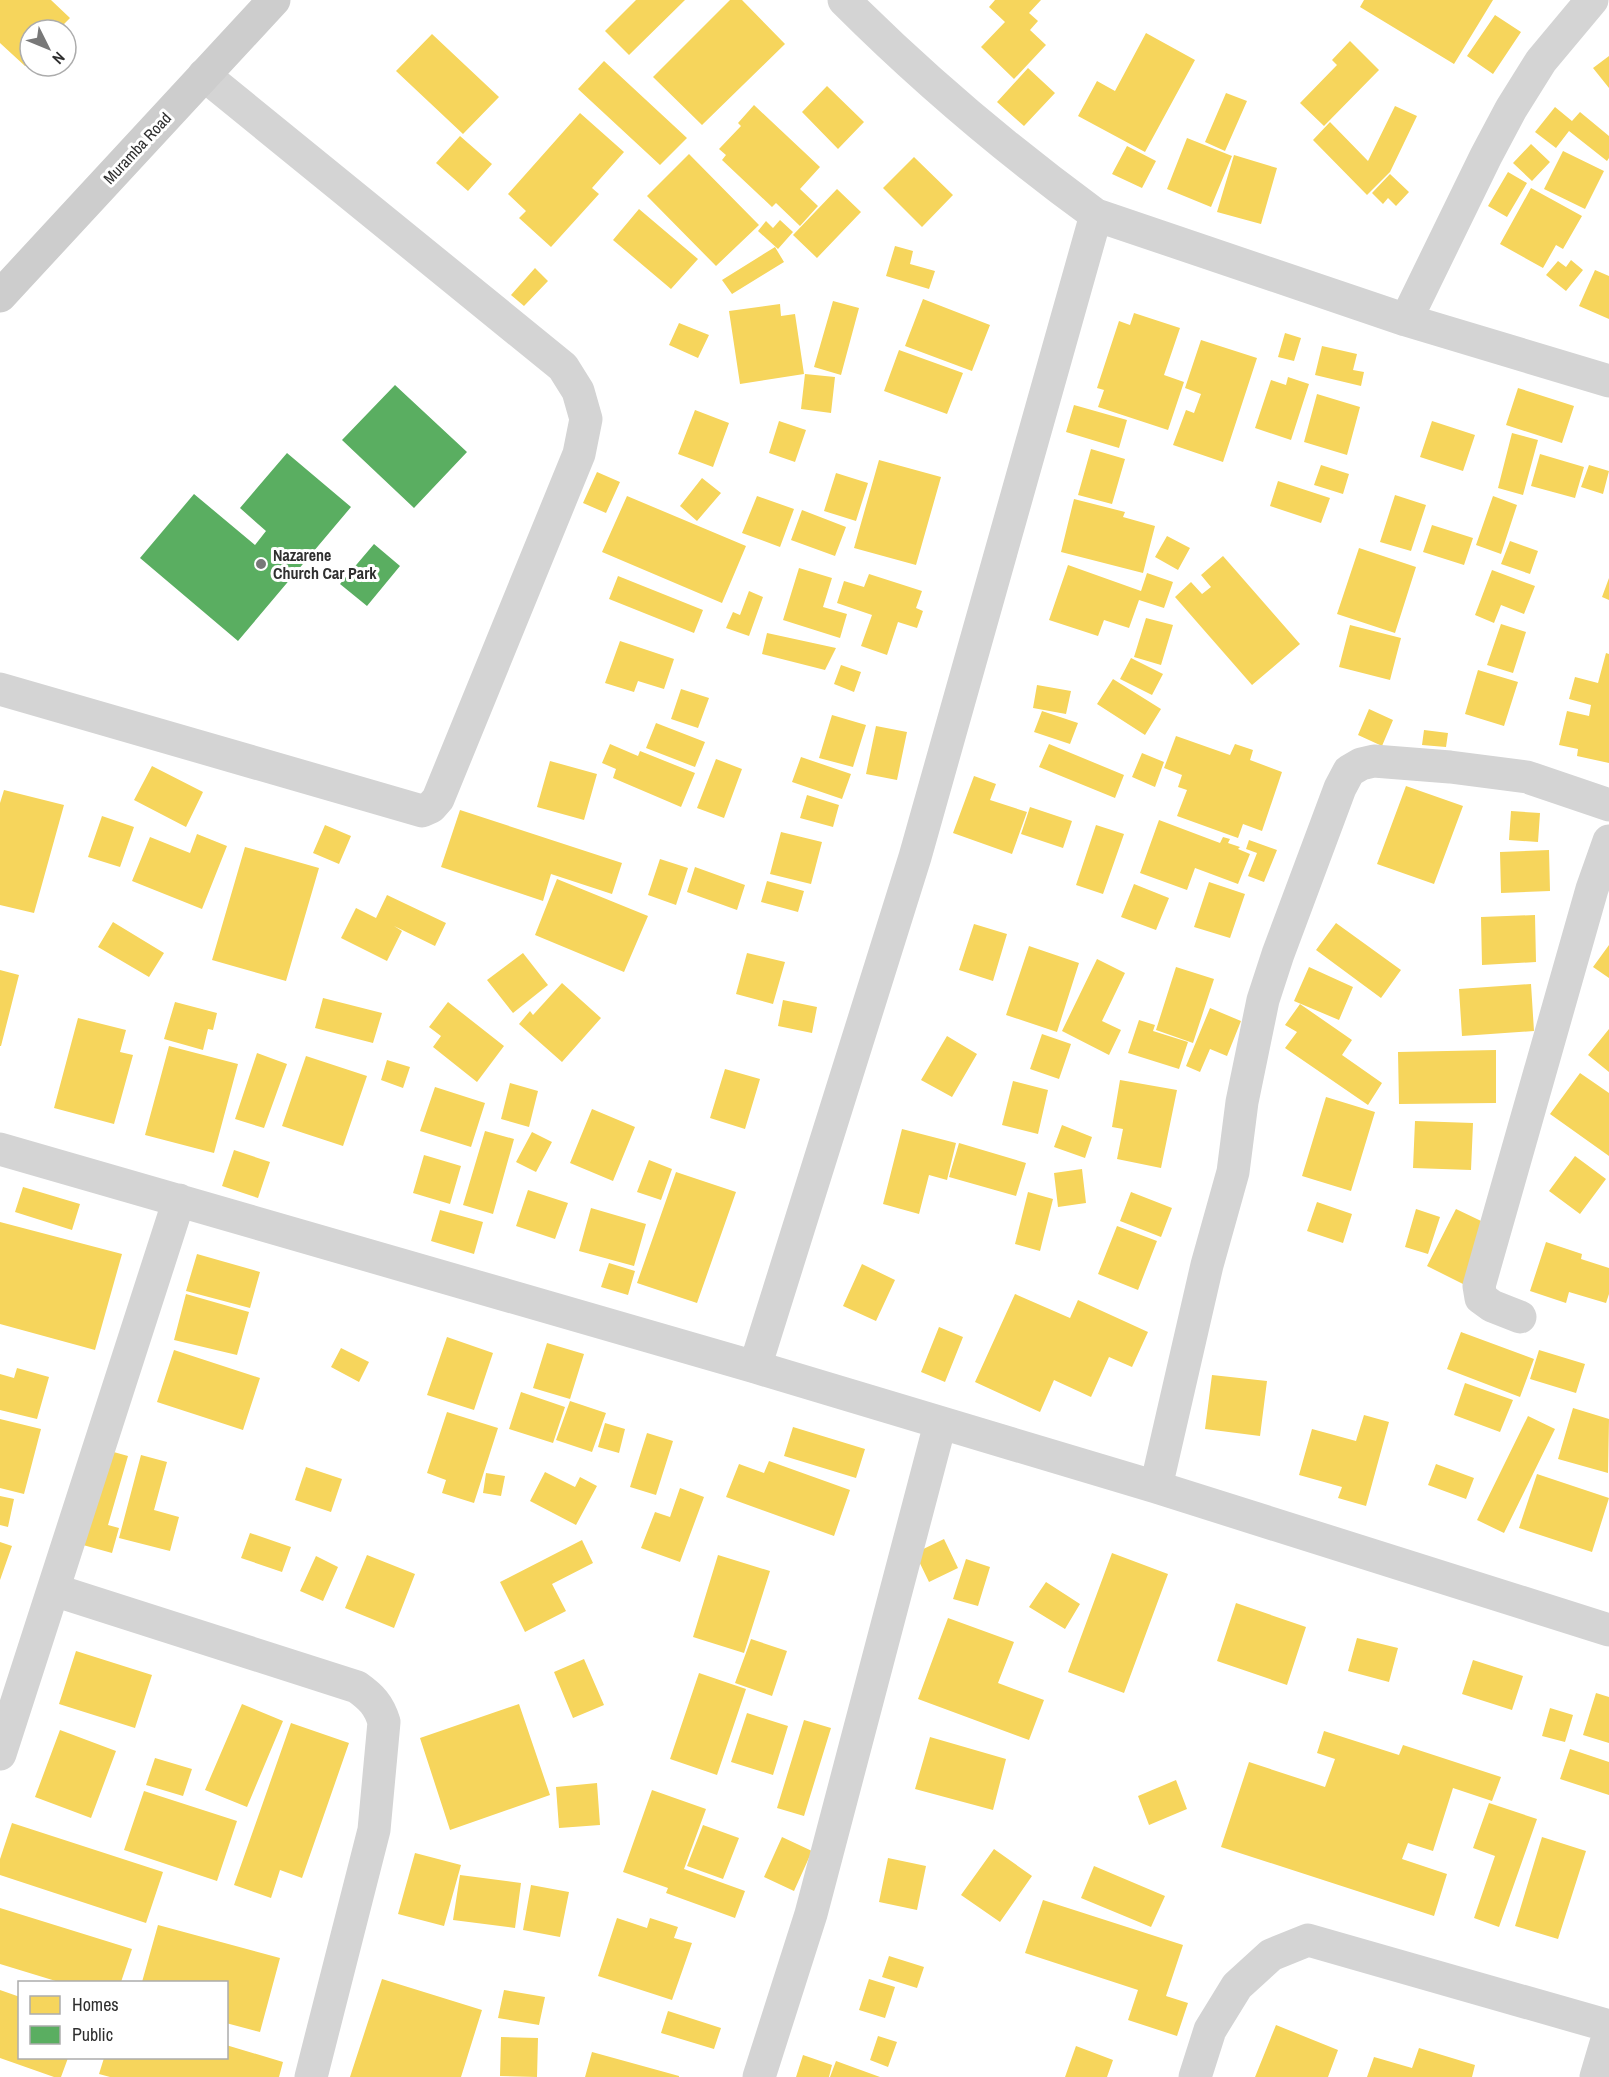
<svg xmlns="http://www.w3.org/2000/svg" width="1609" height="2077" viewBox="0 0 1609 2077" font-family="'Archivo Narrow',sans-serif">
  <rect width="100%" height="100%" fill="#fff"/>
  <path fill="#f6d55c" d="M0 0H51L70 18 58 30H30V61L25 66 0 43Z
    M636 0H685L629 55 605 31Z
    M730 0H742L785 44 702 125 653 77Z
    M995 0H1041L1029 13 1038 21 1030 30 1046 45 1014 79 981 47 1005 22 989 7Z
    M1364 0H1493L1454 64 1360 7Z
    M1495 15 1521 32 1493 74 1467 56Z
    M1146 33 1195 60 1145 152 1078 116 1097 81 1115 91Z
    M432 34 499 97 463 134 396 71Z
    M1350 41 1379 70 1324 126 1300 103 1337 65 1332 60Z
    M1609 56V88L1593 68Z
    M604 61 687 138 660 165 578 89Z
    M1028 68 1055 93 1024 126 997 102Z
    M827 86 864 122 838 149 802 112Z
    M1226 93 1247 101 1225 151 1205 142Z
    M754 105 820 167 800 189 818 206 800 226 776 203 772 207 722 160 726 155 719 149 741 126 738 123Z
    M1395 106 1417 116 1390 172 1367 195 1313 140 1330 122 1368 161Z
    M1555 107 1572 121 1580 112 1609 136V158L1607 161 1569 131 1556 148 1535 132Z
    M580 113 624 152 592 188 599 194 551 247 519 218 526 211 508 194Z
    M460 136 492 164 468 191 436 163Z
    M1187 138 1232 156 1211 207 1167 189Z
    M1531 144 1550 162 1532 181 1513 163Z
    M1127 146 1156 161 1142 188 1112 174Z
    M1563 151 1604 171 1585 209 1544 189Z
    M689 154 759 225 716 266 647 196Z
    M1234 155 1277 168 1261 224 1217 212Z
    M914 157 953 195 922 227 883 188Z
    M1508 172 1527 183 1507 217 1488 206Z
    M1390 174 1409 192 1396 206 1388 198 1383 204 1372 193Z
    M1531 188 1582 216 1563 249 1556 245 1543 268 1500 244Z
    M837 189 861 212 817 258 793 235Z
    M639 209 698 259 671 289 613 240Z
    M780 220 793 232 778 249 758 231 766 221 773 228Z
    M895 246 913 251 910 264 935 271 929 289 886 276Z
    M775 247 784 262 732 294 722 280Z
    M1571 260 1583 270 1566 291 1546 275 1558 261 1566 267Z
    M535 268 548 281 524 306 511 295Z
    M1595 270 1609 276V319L1579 306Z
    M923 299 990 325 972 371 905 346Z
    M833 301 859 308 841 375 814 367Z
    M780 304 781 316 795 314 804 374 740 384 729 311Z
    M1134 313 1180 328 1164 375 1184 382 1168 430 1098 407 1104 390 1097 388 1119 321 1130 325Z
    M679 323 709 335 698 358 669 345Z
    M1285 333 1301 338 1294 361 1278 357Z
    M1201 340 1257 358 1223 462 1173 445 1186 410 1194 413 1201 394 1185 388Z
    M1322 346 1357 354 1353 370 1364 372 1361 386 1315 375Z
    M899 350 963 373 947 414 884 391Z
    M805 374 835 377 831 413 801 409Z
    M1288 377 1309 384 1291 440 1255 428 1271 380 1286 385Z
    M1518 388 1574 406 1562 443 1506 425Z
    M1317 394 1360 407 1347 455 1304 442Z
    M1074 405 1127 420 1119 448 1066 432Z
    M695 410 729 423 713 467 678 454Z
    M779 421 806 430 795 462 769 453Z
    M1432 421 1475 435 1463 471 1420 457Z
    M1512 433 1538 440 1523 495 1498 488Z
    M1091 449 1125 459 1112 504 1078 495Z
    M1540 454 1584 467 1575 498 1531 486Z
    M879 460 941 477 916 565 854 548Z
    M1321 465 1349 474 1343 494 1314 485Z
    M1589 465 1609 471 1603 494 1581 487Z
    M597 472 620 482 606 513 583 503Z
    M836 473 868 483 856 521 824 511Z
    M702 478 721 493 697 521 680 506Z
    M1278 481 1330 498 1321 523 1270 506Z
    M1395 495 1426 505 1411 551 1380 542Z
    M627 496 746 546 722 603 602 552Z
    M757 496 794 509 780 547 742 533Z
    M1493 496 1517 505 1501 554 1476 545Z
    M1074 499 1125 512 1123 517 1155 526 1143 573 1061 552Z
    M802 510 846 527 835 556 791 540Z
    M1432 525 1473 538 1464 565 1423 552Z
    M1167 536 1190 548 1178 570 1155 557Z
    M1510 541 1538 551 1530 574 1501 564Z
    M1359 548 1416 567 1395 633 1337 614Z
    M1223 556 1300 644 1252 685 1175 597 1191 582 1202 594 1211 587 1201 575Z
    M1068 565 1141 591 1147 573 1173 582 1164 608 1139 600 1129 628 1104 620 1098 636 1049 620Z
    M799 568 832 578 823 607 847 614 840 638 783 620Z
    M1492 570 1535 586 1524 614 1501 605 1494 623 1475 615Z
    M869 574 922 591 916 608 923 611 917 628 898 622 887 655 861 646 872 615 837 603 844 581 864 587Z
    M618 576 703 610 694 633 609 599Z
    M1609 578V600L1602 597Z
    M749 591 763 597 749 636 726 628 733 612 740 615Z
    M1146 618 1173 625 1161 665 1134 657Z
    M1501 624 1526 632 1513 673 1487 665Z
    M1350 625 1401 638 1390 680 1339 667Z
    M767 633 836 648 825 670 762 654Z
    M620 641 674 659 664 689 638 681 634 692 605 683Z
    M1606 653 1609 654V763L1577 756 1578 749 1559 745 1567 711 1589 716 1591 705 1569 699 1575 677 1598 683Z
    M1131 658 1163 674 1152 695 1120 679Z
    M841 665 861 672 854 692 834 684Z
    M1478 670 1518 682 1504 726 1465 714Z
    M1113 679 1161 709 1145 735 1097 704Z
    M1037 685 1071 691 1066 714 1033 708Z
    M681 689 709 698 698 728 671 719Z
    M1369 709 1393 720 1382 746 1358 735Z
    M1042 711 1078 723 1070 744 1034 732Z
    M832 715 866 725 853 767 819 758Z
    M656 723 705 742 695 767 646 748Z
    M876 726 907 732 897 780 866 774Z
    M1424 730 1448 733 1446 747 1422 745Z
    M1176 736 1230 755 1235 744 1253 750 1250 760 1282 772 1262 831 1243 824 1238 838 1177 816 1187 790 1178 787 1182 775 1164 768Z
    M610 744 638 756 640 751 695 773 681 807 613 778 616 769 602 763Z
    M1049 744 1124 775 1115 798 1039 767Z
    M1142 753 1164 762 1155 787 1132 777Z
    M801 757 851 774 842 799 792 782Z
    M716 759 742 769 724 818 697 808Z
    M550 761 597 774 584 820 537 807Z
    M152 766 203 792 186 827 134 800Z
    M974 776 996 784 990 800 1027 812 1012 854 953 833Z
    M1406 786 1463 806 1434 884 1377 864Z
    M4 790 64 805 34 913 0 905V803Z
    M807 795 839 805 833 827 800 818Z
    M1030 807 1072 821 1063 848 1021 834Z
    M460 810 622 863 612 894 551 874 543 901 441 867Z
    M1511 811 1540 813 1538 842 1509 840Z
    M102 816 134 827 120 867 88 857Z
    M1159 820 1220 843 1223 837 1230 839 1228 843 1240 847 1238 849 1250 854 1238 884 1195 868 1187 890 1140 873Z
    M325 825 351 836 339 864 313 853Z
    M1096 825 1124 834 1103 894 1076 885Z
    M781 832 822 842 811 884 770 874Z
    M197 834 227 846 202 909 132 881 150 837 190 853Z
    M1249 840 1277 850 1264 882 1248 876 1257 853 1246 849Z
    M245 847 319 868 286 981 212 960Z
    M1549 850 1550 891 1501 893 1500 852Z
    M660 859 688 868 676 905 648 895Z
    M695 867 745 885 737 910 687 892Z
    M557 879 648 916 624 972 535 935Z
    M767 881 804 891 798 912 761 902Z
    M1209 882 1245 894 1230 938 1194 927Z
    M1134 884 1169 898 1156 930 1121 917Z
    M387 895 446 923 435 946 394 926 402 931 387 961 341 938 356 908 376 918Z
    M1535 915 1536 962 1482 965 1481 917Z
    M113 922 164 953 149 977 98 947Z
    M1336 923 1401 970 1381 998 1316 950Z
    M974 924 1007 934 993 981 959 970Z
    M1609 945V978L1593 967Z
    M1029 946 1079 963 1057 1032 1006 1015Z
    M523 953 548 985 513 1013 487 980Z
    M747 953 785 962 773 1004 736 994Z
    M1097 959 1125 973 1102 1021 1121 1030 1109 1055 1062 1031Z
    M1176 967 1214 979 1193 1043 1156 1030Z
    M1309 967 1353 987 1339 1020 1294 1001Z
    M0 970 19 975 1 1046H0Z
    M562 983 601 1018 562 1062 519 1024 530 1011 533 1015Z
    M1531 984 1534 1031 1462 1036 1459 989Z
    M323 998 382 1013 373 1043 315 1028Z
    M783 1000 817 1007 812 1033 778 1026Z
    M175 1002 217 1013 213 1030 208 1029 203 1050 164 1039Z
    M448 1002 504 1046 477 1082 433 1047 441 1036 429 1027Z
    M1300 1004 1352 1040 1342 1055 1382 1083 1368 1105 1285 1048 1297 1032 1285 1025Z
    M1210 1008 1241 1021 1227 1056 1210 1049 1200 1072 1186 1066Z
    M78 1018 126 1030 120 1052 133 1055 114 1124 54 1108Z
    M1139 1020 1155 1025 1153 1031 1188 1042 1179 1069 1128 1053Z
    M1609 1029V1072L1588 1055Z
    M1042 1034 1071 1044 1059 1079 1030 1069Z
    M947 1036 977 1054 952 1097 921 1080Z
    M169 1046 238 1064 214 1153 145 1135Z
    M1496 1050V1103L1399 1104 1398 1052Z
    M257 1053 287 1064 264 1128 235 1119Z
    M306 1056 367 1076 343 1146 282 1126Z
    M387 1060 410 1067 403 1088 381 1080Z
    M725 1069 760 1079 745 1129 710 1118Z
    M1580 1073 1609 1093V1156L1550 1114Z
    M1120 1080 1177 1090 1161 1168 1117 1159 1123 1129 1112 1127Z
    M1013 1081 1048 1090 1038 1134 1002 1125Z
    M510 1083 538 1091 529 1127 501 1119Z
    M435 1087 485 1103 471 1147 420 1131Z
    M1326 1097 1375 1112 1351 1191 1302 1176Z
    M592 1109 635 1127 613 1181 570 1163Z
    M1415 1121 1473 1123 1471 1170 1413 1168Z
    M1062 1125 1092 1137 1085 1158 1054 1147Z
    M902 1129 956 1143 947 1180 929 1175 919 1214 883 1204Z
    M485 1131 514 1139 493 1214 463 1205Z
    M532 1132 552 1142 536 1172 516 1162Z
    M959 1143 1026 1163 1016 1196 949 1177Z
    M234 1150 270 1162 258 1198 222 1186Z
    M424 1155 461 1166 450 1204 413 1193Z
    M1575 1156 1606 1179 1580 1214 1549 1191Z
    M649 1160 672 1169 661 1200 637 1192Z
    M1082 1169 1086 1203 1058 1207 1054 1173Z
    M676 1172 736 1192 697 1303 637 1283Z
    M23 1187 80 1204 72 1230 15 1212Z
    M528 1190 568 1203 555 1239 516 1226Z
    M1028 1192 1053 1199 1040 1251 1015 1244Z
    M1131 1192 1172 1208 1161 1237 1120 1221Z
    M1317 1202 1352 1214 1343 1243 1307 1231Z
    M591 1208 646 1224 634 1266 579 1251Z
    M1416 1209 1440 1217 1428 1254 1405 1247Z
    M1456 1209 1500 1230 1471 1288 1427 1266Z
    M440 1210 483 1222 474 1254 431 1241Z
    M0 1222 122 1254 95 1350 0 1324Z
    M1117 1226 1157 1241 1138 1290 1098 1274Z
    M1546 1242 1582 1254 1581 1259 1609 1268V1294L1606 1303 1569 1292 1566 1303 1530 1291Z
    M197 1254 260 1272 250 1308 186 1291Z
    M609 1263 635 1271 628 1295 601 1287Z
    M862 1264 895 1280 876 1321 843 1306Z
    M186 1294 249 1312 237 1355 174 1340Z
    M1015 1294 1070 1318 1078 1300 1148 1332 1132 1367 1109 1357 1091 1397 1054 1380 1040 1412 975 1382Z
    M939 1327 963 1337 945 1382 921 1372Z
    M1461 1332 1534 1359 1520 1397 1447 1369Z
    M447 1337 493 1353 474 1410 427 1395Z
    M547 1343 584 1354 570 1399 533 1388Z
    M341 1348 369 1362 359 1382 331 1367Z
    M174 1350 260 1378 243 1430 157 1402Z
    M1539 1350 1585 1364 1576 1393 1530 1379Z
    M17 1368 49 1377 37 1419 0 1410V1374L14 1378Z
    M1212 1375 1267 1381 1260 1436 1205 1429Z
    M1465 1383 1513 1400 1500 1432 1454 1415Z
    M521 1392 565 1407 553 1443 509 1429Z
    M570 1401 606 1413 592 1452 556 1440Z
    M1573 1408 1609 1419 1608 1473 1558 1459Z
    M447 1412 498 1428 474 1503 442 1493 446 1480 427 1473Z
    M1364 1415 1389 1422 1366 1506 1338 1498 1342 1487 1299 1475 1312 1429 1356 1441Z
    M1528 1416 1555 1429 1504 1533 1477 1520Z
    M0 1419 41 1429 24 1494 0 1488Z
    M605 1423 625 1429 619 1453 598 1447Z
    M793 1427 865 1449 856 1478 784 1456Z
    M647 1433 673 1441 656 1495 630 1487Z
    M110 1451 128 1456 108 1525 119 1528 112 1553 83 1545Z
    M141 1455 167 1462 154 1510 179 1517 170 1551 119 1538Z
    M769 1461 850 1490 834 1536 726 1497 739 1464 764 1473Z
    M1436 1464 1474 1478 1466 1499 1428 1485Z
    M306 1467 342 1479 331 1512 295 1500Z
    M545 1472 575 1487 580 1477 597 1486 576 1525 530 1501Z
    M486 1473 505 1476 501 1496 483 1493Z
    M1537 1474 1609 1498 1592 1552 1519 1528Z
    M680 1488 704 1497 680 1562 641 1548 655 1512 670 1517Z
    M0 1496 14 1499 8 1527 0 1525Z
    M250 1533 291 1547 282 1572 241 1558Z
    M944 1539 958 1568 929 1582 915 1553Z
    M582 1540 593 1563 552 1584 566 1611 525 1632 500 1582Z
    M0 1542 12 1546 0 1580Z
    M1112 1553 1168 1574 1124 1693 1068 1672Z
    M367 1555 415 1574 394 1628 345 1608Z
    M718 1555 770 1571 744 1653 693 1637Z
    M316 1556 338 1567 323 1601 300 1591Z
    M966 1559 990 1567 978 1606 953 1599Z
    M1046 1582 1080 1604 1065 1629 1029 1607Z
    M1236 1603 1306 1627 1287 1685 1217 1661Z
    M948 1618 1014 1642 998 1683 1044 1700 1029 1740 918 1699Z
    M1357 1638 1398 1648 1389 1682 1348 1671Z
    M751 1639 787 1651 772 1696 735 1683Z
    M76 1651 152 1675 135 1728 59 1704Z
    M584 1659 604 1705 573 1718 554 1672Z
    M1473 1660 1523 1676 1512 1710 1462 1694Z
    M699 1673 746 1689 717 1775 670 1759Z
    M1596 1693 1609 1697V1743L1583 1735Z
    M242 1704 283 1721 247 1807 205 1790Z
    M519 1704 550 1795 450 1830 420 1738Z
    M1550 1708 1573 1715 1565 1742 1542 1736Z
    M747 1713 788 1726 773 1775 731 1762Z
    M804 1720 831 1728 804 1816 777 1808Z
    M291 1723 349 1743 302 1878 280 1870 271 1898 234 1885Z
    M60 1730 116 1751 91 1818 35 1797Z
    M1324 1731 1399 1755 1403 1745 1501 1777 1492 1801 1453 1788 1433 1851 1408 1843 1402 1859 1447 1874 1434 1916 1221 1847 1249 1762 1325 1787 1335 1759 1317 1753Z
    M930 1737 1006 1759 993 1810 915 1789Z
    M1570 1749 1609 1762V1795L1560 1779Z
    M155 1758 192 1769 183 1796 146 1785Z
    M1176 1780 1187 1809 1149 1825 1138 1796Z
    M597 1783 600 1825 559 1828 556 1787Z
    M652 1790 706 1809 684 1869 745 1891 735 1918 666 1893 668 1888 623 1872Z
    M144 1791 237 1821 217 1881 124 1850Z
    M1489 1803 1537 1819 1499 1927 1474 1918 1495 1856 1473 1848Z
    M12 1823 163 1872 146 1923 0 1875V1859Z
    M703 1825 739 1838 723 1879 687 1866Z
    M782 1837 812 1851 794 1891 764 1877Z
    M1542 1837 1586 1851 1558 1939 1515 1926Z
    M994 1849 1032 1876 1000 1922 961 1895Z
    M415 1853 461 1865 444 1926 398 1914Z
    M888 1858 926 1866 917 1910 879 1902Z
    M1094 1866 1165 1896 1151 1927 1081 1898Z
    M460 1875 521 1883 515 1928 453 1920Z
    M531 1885 569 1892 560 1937 523 1930Z
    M1043 1900 1183 1945 1166 1996 1188 2003 1177 2036 1128 2020 1138 1990 1025 1953Z
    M0 1908 132 1949 121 1982H59L0 1964Z
    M617 1918 647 1928 650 1918 678 1927 674 1938 692 1943 672 2000 598 1976Z
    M158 1925 280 1958 260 2032 226 2023V1982H142Z
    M889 1956 924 1967 917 1988 882 1977Z
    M382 1979 482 2010 461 2077H350Z
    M869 1979 895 1987 885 2018 859 2010Z
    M0 1990 20 1997V2058H68L61 2077H54L0 2058Z
    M504 1990 545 1997 539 2025 498 2018Z
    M668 2011 721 2028 714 2049 661 2033Z
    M1276 2025 1338 2050 1328 2077H1255Z
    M878 2036 897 2042 888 2067 870 2060Z
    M501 2037 538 2038 537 2077 500 2076Z
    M226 2045 283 2062 279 2077H110L99 2074 104 2058H226Z
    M1076 2046 1113 2060 1107 2077H1065Z
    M1419 2048 1475 2065 1472 2077H1367L1374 2057 1412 2068Z
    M592 2052 679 2076V2077H585Z
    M803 2055 832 2065 829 2077H796Z
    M836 2061 880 2077H830Z"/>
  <path fill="#5aae61" d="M395 385 467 452 414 508 342 440Z
    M287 453 351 507 238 641 140 558 194 494 255 545 266 531 240 508Z
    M374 544 400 566 367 606 340 584Z"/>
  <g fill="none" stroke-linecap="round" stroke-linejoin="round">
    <path stroke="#d4d4d4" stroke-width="33" d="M844 0C922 78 1007 150 1096 215L1406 320 1609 381
      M1406 320 1486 156 1511 109 1541 61 1592 0
      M0 689 422 811 431 807 438 799 579 454 586 419 578 391 563 367 204 75
      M0 1149 755 1367 1156 1487 1609 1630
      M1520 1317 1492 1306 1481 1298 1479 1286 1592 889 1609 841
      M755 1367 915 857 1096 215
      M1156 1487 1207 1265 1233 1172 1242 1102 1263 1000 1278 954 1340 788 1349 771 1361 764 1374 761 1450 767 1527 777 1609 805
      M54 1590 357 1687C371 1697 379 1705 384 1722L374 1830 311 2077
      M0 1754 179 1200
      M759 2077 811 1914 940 1424
      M1195 2077 1210 2030 1237 1986 1271 1955 1308 1940 1609 2026
      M1596 2077 1609 2033"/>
    <path stroke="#cdcdcd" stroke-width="33" d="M0 296 274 0"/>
  </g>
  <circle fill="#787878" stroke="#fff" stroke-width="2" cx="261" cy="564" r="6"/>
  <g text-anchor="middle" stroke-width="6" stroke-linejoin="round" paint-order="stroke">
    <g font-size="16" fill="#2f2f2f" stroke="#fff">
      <text transform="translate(137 148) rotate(-47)" y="6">Muramba Road</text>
    </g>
    <g font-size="16" font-weight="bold" fill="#2f2f2f" stroke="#fff" text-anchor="start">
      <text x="273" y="561">Nazarene<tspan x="273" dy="18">Church Car Park</tspan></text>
    </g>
  </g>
  <rect x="18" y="1981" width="210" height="78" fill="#ffffff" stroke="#acacac" stroke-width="1.5"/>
  <rect x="30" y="1996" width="30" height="18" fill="#f6d55c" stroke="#acacac" stroke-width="1.5"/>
  <text x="72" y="2011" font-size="18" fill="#2f2f2f">Homes</text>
  <rect x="30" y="2026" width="30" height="18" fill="#5aae61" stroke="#acacac" stroke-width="1.5"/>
  <text x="72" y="2041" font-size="18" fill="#2f2f2f">Public</text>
  <g transform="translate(48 48) rotate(133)"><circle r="28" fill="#ffffff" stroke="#acacac" stroke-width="1.5"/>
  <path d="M0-4.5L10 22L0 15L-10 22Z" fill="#787878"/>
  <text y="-9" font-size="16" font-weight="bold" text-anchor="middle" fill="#2f2f2f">N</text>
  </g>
</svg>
